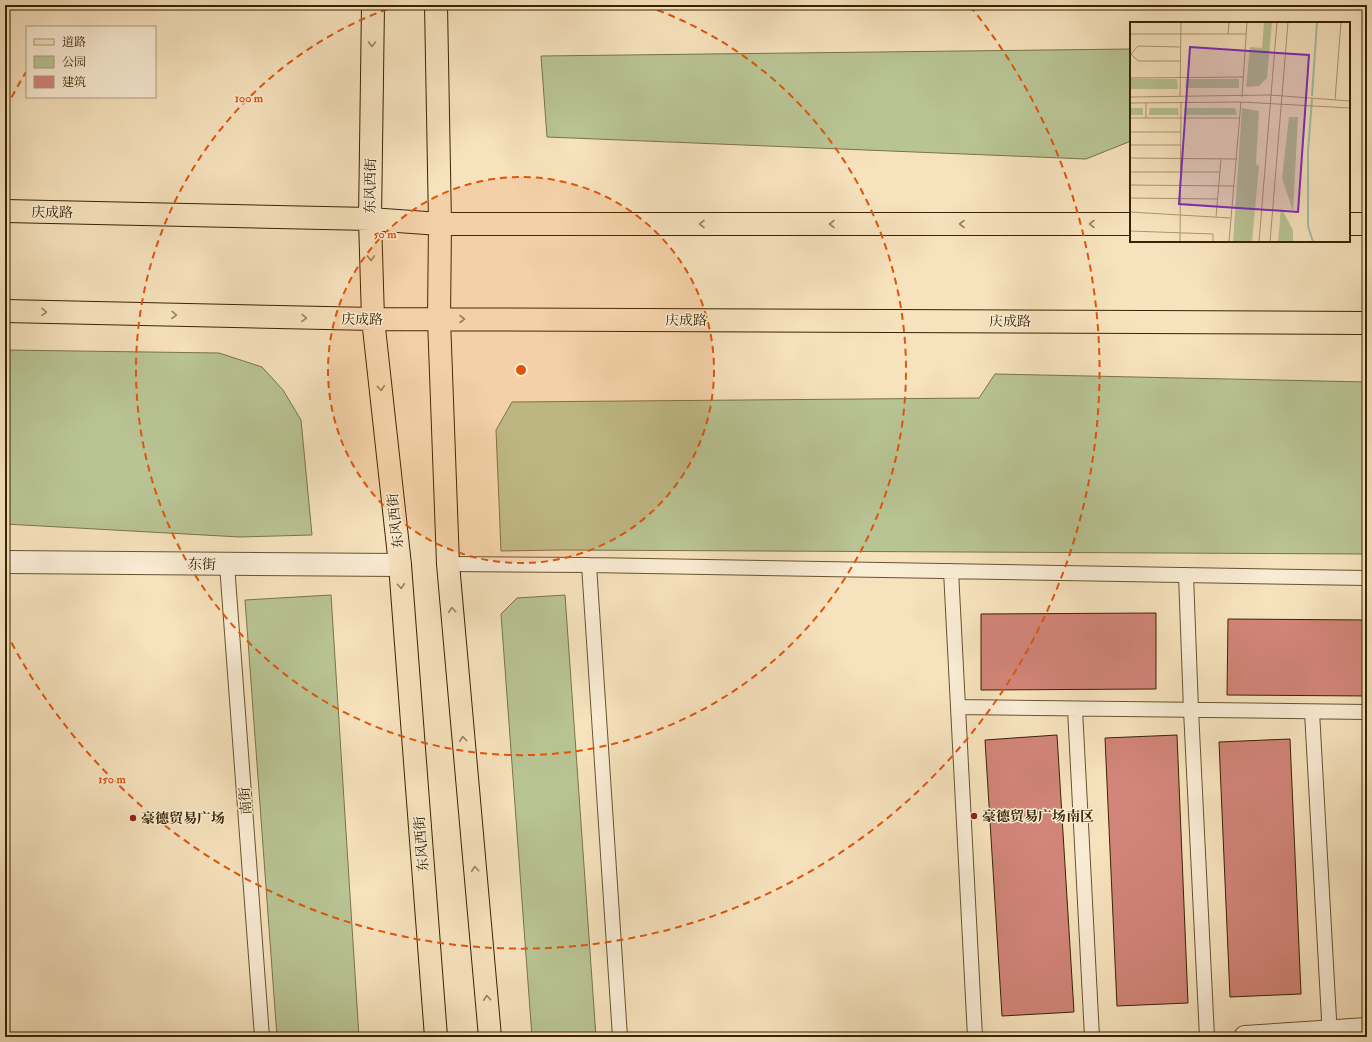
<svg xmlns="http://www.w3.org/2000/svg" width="1372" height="1042" viewBox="0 0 1372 1042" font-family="'IM FELL Double Pica','Noto Serif SC',serif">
  <rect width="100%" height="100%" fill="#f6e2bd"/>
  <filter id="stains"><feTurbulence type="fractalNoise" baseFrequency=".005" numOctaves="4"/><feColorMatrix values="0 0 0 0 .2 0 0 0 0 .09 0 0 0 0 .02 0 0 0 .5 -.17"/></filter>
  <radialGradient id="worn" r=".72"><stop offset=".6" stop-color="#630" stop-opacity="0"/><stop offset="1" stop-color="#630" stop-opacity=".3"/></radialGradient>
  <path fill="#b9c494" stroke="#79744a" d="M1131 49V141L1086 159 547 137 541 56Z
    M5 350 219 353 262 367 283 390 301 420 312 535 240 537 5 524Z
    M995 374 1367 382V554L562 550 501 551 496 430 512 402 979 398Z
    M331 595 359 1037H277L245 600Z
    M565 595 596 1037H532L501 614 517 598Z"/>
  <path fill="#d28579" stroke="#392401" d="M1156 613V689L981 690V614Z
    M1228 619 1367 620V696L1227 695Z
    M1057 735 1074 1012 1002 1016 985 740Z
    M1177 735 1188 1003 1117 1006 1105 738Z
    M1290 739 1301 994 1230 997 1219 742Z"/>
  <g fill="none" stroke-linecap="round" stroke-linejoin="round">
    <g stroke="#685430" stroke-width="16">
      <path id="lane" d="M448 564 589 565 1367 578
        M227 565 262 1037
        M589 565 620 1037
        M951 571 975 1037
        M1186 575 1191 710 1207 1037
        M958 707 1367 712
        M1075 709 1092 1037
        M1312 712 1330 1037"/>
    </g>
    <g stroke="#685430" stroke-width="24">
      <path id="street" d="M5 562 400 565
        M1245 1037 1367 1029"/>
    </g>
    <g stroke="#392401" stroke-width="24">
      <path id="primary" d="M373 5 370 219 373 319 400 565 436 1037
        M436 5 440 224 439 319 448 564 490 1037
        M5 211 370 219 440 224H1131
        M1349 224H1367
        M5 311 373 319 1367 323"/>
    </g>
    <use href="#lane" stroke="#f9ecd4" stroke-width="14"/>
    <use href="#street" stroke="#f9ecd4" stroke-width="22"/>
    <use href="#primary" stroke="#f6e2bd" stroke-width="22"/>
  </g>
  <defs><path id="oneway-chevron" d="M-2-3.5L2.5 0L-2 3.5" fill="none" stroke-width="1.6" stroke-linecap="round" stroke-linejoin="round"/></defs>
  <g stroke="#98835f">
    <use href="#oneway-chevron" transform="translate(372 44) rotate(91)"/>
    <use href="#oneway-chevron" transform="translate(702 224) rotate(-180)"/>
    <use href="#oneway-chevron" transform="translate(832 224) rotate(-180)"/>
    <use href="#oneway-chevron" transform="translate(962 224) rotate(-180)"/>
    <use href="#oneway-chevron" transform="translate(1092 224) rotate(-180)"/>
    <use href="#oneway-chevron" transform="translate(371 258) rotate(88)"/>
    <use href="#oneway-chevron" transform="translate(44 312) rotate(1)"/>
    <use href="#oneway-chevron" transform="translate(174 315) rotate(1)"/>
    <use href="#oneway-chevron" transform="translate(304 318) rotate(1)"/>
    <use href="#oneway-chevron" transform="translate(462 319)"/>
    <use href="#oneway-chevron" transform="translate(381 388) rotate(84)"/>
    <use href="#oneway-chevron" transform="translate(401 586) rotate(86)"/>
    <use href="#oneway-chevron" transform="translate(452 610) rotate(-95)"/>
    <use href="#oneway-chevron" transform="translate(463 739) rotate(-95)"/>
    <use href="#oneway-chevron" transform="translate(475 869) rotate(-95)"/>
    <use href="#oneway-chevron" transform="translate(487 998) rotate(-95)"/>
  </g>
  <circle cx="521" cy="370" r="193" fill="#df560b" fill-opacity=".12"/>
  <g fill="none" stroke="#df560b" stroke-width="2" stroke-dasharray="7 5">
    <circle cx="521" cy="370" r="193"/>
    <path d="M646 6A385 385 0 1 1 396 6"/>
    <path d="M6 108A578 578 0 0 1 26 72M970 6A578 578 0 1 1 6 632"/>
  </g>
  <g fill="#8f2418" stroke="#f9ecd4" stroke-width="1.5">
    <circle cx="974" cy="816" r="4"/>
    <circle cx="133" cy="818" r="4"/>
  </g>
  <g text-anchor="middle" stroke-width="3" stroke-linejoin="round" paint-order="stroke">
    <g font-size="14" fill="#392401" stroke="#f9ecd4">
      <text transform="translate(370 186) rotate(-89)" y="5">东风西街</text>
      <text transform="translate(52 212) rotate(1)" y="5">庆成路</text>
      <text transform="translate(362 319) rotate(1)" y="5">庆成路</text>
      <text x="686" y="325">庆成路</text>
      <text x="1010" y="326">庆成路</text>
      <text transform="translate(395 521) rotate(-96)" y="5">东风西街</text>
      <text transform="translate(202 564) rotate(1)" y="5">东街</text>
      <text transform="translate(245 801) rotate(-94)" y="5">南街</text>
      <text transform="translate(421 844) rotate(-94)" y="5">东风西街</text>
    </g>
    <g font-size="14" font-weight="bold" fill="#392401" stroke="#f9ecd4" text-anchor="start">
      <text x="982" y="821">豪德贸易广场南区</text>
      <text x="141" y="823">豪德贸易广场</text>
    </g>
  </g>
  <g transform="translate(1130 22)">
    <rect width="220" height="220" fill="#f6e2bd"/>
    <path d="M134 0H142L137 56 129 64 116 65 120 25 132 26ZM0 57H47L48 67H0ZM56 57H109V66H55ZM0 86H13V93H0ZM19 86H48L49 93H19ZM54 86H105L107 93H54ZM112 86 129 89 126 142 129 144 122 220H103ZM159 95H168L163 189 152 156ZM151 186 163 208V220H148Z" fill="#b9c494"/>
    <path fill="none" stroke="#9ebfac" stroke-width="2" d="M182 74 187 0M182 77 178 129V204L183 220"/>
    <path fill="none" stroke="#aa9672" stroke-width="1" d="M0 12H116M98 12 99 0M1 32 8 24 51 25M1 32 8 39H51M0 56 113 55M0 75 140 73 220 79M50 75 51 0M112 75 117 0M205 78 211 0M0 81 111 80 220 86M0 96H110M16 96V80M0 110H51M0 123H51M0 136 107 137M0 150H90M0 163 104 164M0 176 88 177M0 190 100 196M86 195 91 137M0 209 83 212V220M50 220 51 81M99 220 111 80M129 220 147 0M140 220 158 0"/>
    <path fill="#7b2cbf" fill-opacity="0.15" stroke="#7b2cbf" stroke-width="2" d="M60 25 179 33 168 190 49 182Z"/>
    <rect width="220" height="220" fill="none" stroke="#392401" stroke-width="2"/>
  </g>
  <circle cx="521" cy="370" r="6" fill="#df560b" stroke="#f9ecd4" stroke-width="2"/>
  <g font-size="12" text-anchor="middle" font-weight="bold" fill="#df560b" stroke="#f9ecd4" stroke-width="3" stroke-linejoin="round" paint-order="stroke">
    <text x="249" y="102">100 m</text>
    <text x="385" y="238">50 m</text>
    <text x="112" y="783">150 m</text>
  </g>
  <rect width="1372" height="1042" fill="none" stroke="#f6e2bd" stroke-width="20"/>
  <rect x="6" y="6" width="1360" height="1030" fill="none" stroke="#392401" stroke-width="2"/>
  <rect x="10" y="10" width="1352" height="1022" fill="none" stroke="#392401"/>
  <rect x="26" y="26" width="130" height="72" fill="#f9ecd4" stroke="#ac9c80"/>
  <rect x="34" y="39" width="20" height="6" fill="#f6e2bd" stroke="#ac9c80"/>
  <text x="62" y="46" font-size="12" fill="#392401">道路</text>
  <rect x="34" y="56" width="20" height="12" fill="#b9c494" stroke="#ac9c80"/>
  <text x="62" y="66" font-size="12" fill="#392401">公园</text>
  <rect x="34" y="76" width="20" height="12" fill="#d28579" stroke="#ac9c80"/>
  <text x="62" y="86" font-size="12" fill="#392401">建筑</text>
  <rect width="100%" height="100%" filter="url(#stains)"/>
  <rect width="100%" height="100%" fill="url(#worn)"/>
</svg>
